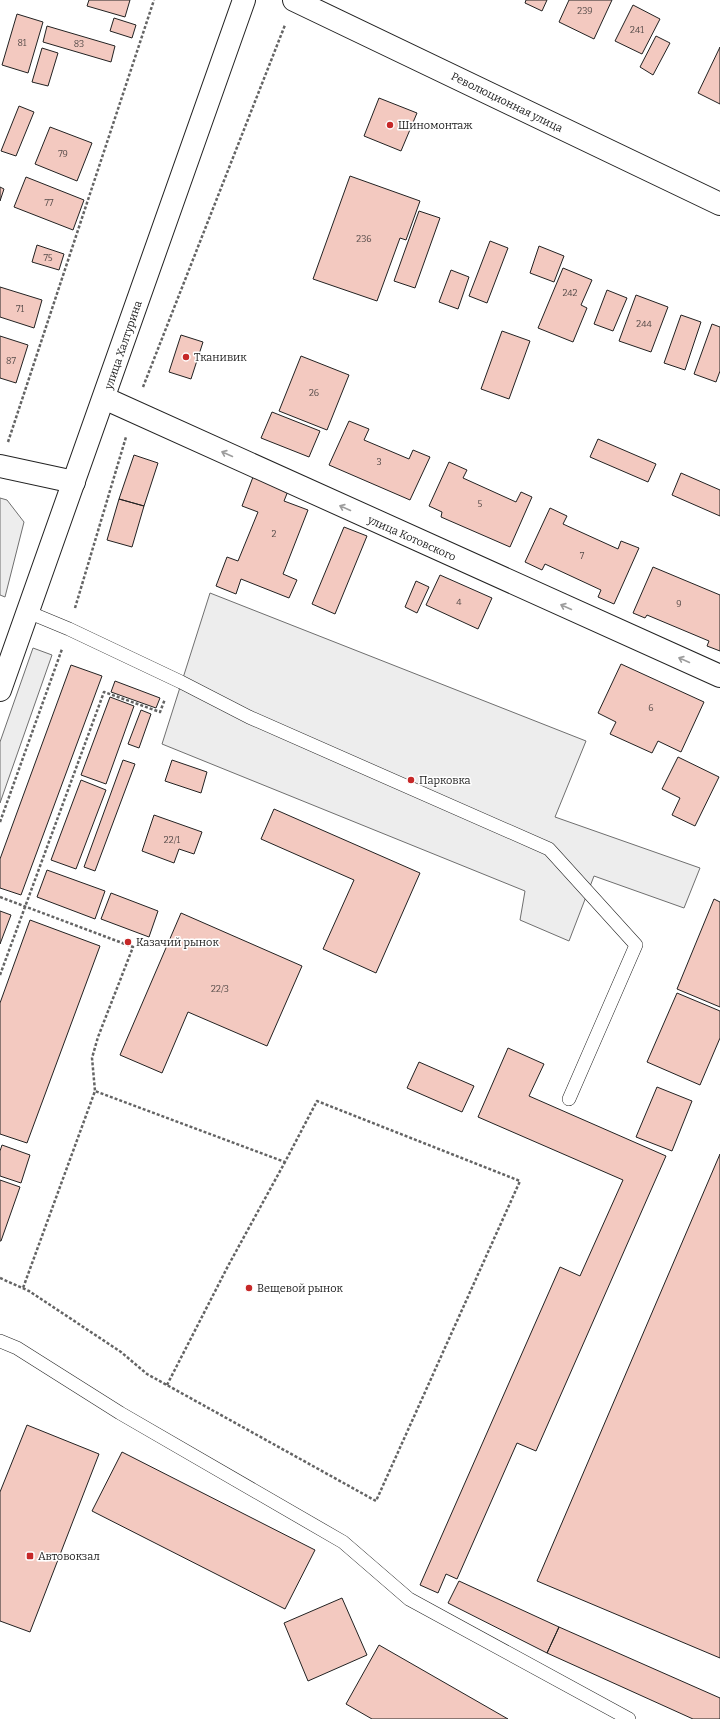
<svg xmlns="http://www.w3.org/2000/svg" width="720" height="1719" viewBox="0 0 720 1719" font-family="Bitter,serif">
  <rect width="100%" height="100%" fill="#fff"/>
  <path fill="#ededed" stroke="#6f6f6f" d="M0 498 7 500 24 522 5 597 0 595Z
    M210 593 586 741 555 817 700 868 684 908 594 876 569 941 520 920 525 891 162 744Z
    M33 648 52 655 0 803V742Z"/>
  <path fill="#f3c9c0" stroke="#222" d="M89 0H130L125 17 87 6Z
    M526 0H547L542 11 525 3Z
    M569 0H612L594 39 559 22Z
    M633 5 660 19 642 54 615 41Z
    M17 14 43 22 28 73 2 65Z
    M114 18 136 25 132 38 110 31Z
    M47 26 115 46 111 62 43 42Z
    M656 36 670 43 653 75 640 67Z
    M720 47V104L698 93Z
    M42 48 58 53 48 86 32 82Z
    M379 98 417 113 401 151 364 136Z
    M19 106 34 112 16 156 1 151Z
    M50 127 92 143 77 181 35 164Z
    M350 176 420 201 406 240 400 238 377 301 313 279Z
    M26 177 84 200 73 230 14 207Z
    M0 187 4 189 0 201Z
    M419 211 440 218 415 288 394 281Z
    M490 241 508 248 487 303 469 296Z
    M37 245 64 254 59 270 32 262Z
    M539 246 564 256 554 282 530 273Z
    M563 268 592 280 581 305 587 308 573 342 538 328Z
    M451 270 469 277 458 309 439 302Z
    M0 287 42 300 34 328 0 317Z
    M607 290 627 298 613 331 594 324Z
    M636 295 668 307 651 352 619 341Z
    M681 315 701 322 685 370 664 363Z
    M712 324 720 327V371L716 382 694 374Z
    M502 331 530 341 509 399 481 389Z
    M181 335 203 342 191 379 169 372Z
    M0 336 28 345 16 383 0 378Z
    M301 356 349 375 327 430 279 411Z
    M272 412 320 431 309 457 261 438Z
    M349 421 369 429 364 440 409 459 413 450 430 457 410 500 329 465Z
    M598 439 656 464 648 482 590 457Z
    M134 455 158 463 144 506 119 499Z
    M449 462 467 470 463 478 516 502 521 492 532 497 510 547 441 517 442 512 429 506Z
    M681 473 720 490V516L672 495Z
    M253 477 288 491 284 501 308 510 283 574 297 580 289 598 241 579 236 594 216 586 227 557 238 561 258 512 242 506Z
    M119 499 144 506 132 547 107 540Z
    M550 508 567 516 563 524 618 549 621 541 639 548 614 604 598 597 601 590 545 564 542 570 525 562Z
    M344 527 367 536 335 614 312 604Z
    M653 567 720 595V651L707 646 709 641 647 615 645 618 633 613Z
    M440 575 492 598 478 629 426 605Z
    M416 581 429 587 417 613 405 607Z
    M621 664 704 702 681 752 658 741 652 753 610 734 616 722 598 713Z
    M71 665 102 676 21 895 0 888V859Z
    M115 681 160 698 156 708 111 692Z
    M110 697 134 706 106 784 81 775Z
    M141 710 151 714 139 748 128 744Z
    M678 757 719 777 695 826 672 815 680 798 662 789Z
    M123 760 135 764 95 871 84 867Z
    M172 760 207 772 201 793 165 781Z
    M81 780 106 790 76 869 51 860Z
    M274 809 420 873 376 973 323 949 354 880 261 839Z
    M154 815 202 832 194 854 179 849 174 863 142 851Z
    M47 870 105 891 95 919 37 897Z
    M111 893 158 911 149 937 101 919Z
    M714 899 720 902V1007L677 989Z
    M0 911 11 915 0 944Z
    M181 913 302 966 267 1046 188 1012 162 1073 120 1055Z
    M30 920 100 946 27 1143 0 1134V1003Z
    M677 993 720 1011V1038L700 1085 647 1062Z
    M508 1048 544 1064 529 1096 666 1156 536 1451 517 1443 457 1579 446 1574 438 1593 420 1585 560 1267 580 1276 623 1180 478 1117Z
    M419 1062 474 1086 462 1112 407 1088Z
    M657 1087 692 1101 672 1151 636 1137Z
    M2 1145 30 1155 21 1183 0 1176V1151Z
    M720 1154V1658L537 1581Z
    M0 1180 20 1187 1 1241H0Z
    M27 1425 99 1454 30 1632 0 1621V1492Z
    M122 1452 315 1550 285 1609 92 1511Z
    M459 1581 559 1627 547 1653 448 1603Z
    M342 1598 367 1655 308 1681 284 1623Z
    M559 1627 720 1698V1719H693L547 1653Z
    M379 1645 508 1719H372L346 1704Z"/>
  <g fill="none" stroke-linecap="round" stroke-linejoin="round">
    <g stroke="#222" stroke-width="14">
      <path id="service" d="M28 612 69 629 181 682 249 717 549 849 636 945 569 1099
        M0 1341 17 1348 120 1413 343 1542 409 1599 629 1719"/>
    </g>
    <g stroke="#222" stroke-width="24">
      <path id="minor" d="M104 398 720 676
        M0 466 74 482"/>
    </g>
    <g stroke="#222" stroke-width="24">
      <path id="tertiary" d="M294 0 720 204
        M0 690 244 0"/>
    </g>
    <path stroke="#646464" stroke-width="2.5" stroke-dasharray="3 2" stroke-linecap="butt" d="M143 387 285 25
      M8 442 154 0
      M75 608 126 437
      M0 822 62 649
      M0 897 133 947 98 1037 92 1058 95 1091 23 1288
      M0 975 104 692 160 712 165 699
      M0 1278 29 1291 121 1352 147 1374 376 1501 520 1181 317 1101 285 1162 95 1091
      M167 1385 228 1266 285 1162"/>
    <use href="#service" stroke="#fff" stroke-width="13"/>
    <use href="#minor" stroke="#fff" stroke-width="22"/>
    <use href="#tertiary" stroke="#fff" stroke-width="22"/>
  </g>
  <defs><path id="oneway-shaft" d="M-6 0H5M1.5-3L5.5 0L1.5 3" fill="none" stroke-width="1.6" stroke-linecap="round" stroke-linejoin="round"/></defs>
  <g stroke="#9c9c9c">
    <use href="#oneway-shaft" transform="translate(227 454) rotate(-156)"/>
    <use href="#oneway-shaft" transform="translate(345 508) rotate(-156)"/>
    <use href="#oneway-shaft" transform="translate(566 607) rotate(-156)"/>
    <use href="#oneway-shaft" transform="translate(684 660) rotate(-156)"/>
  </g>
  <g fill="#c62828" stroke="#fff" stroke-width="1.5">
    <circle cx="390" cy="125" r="4"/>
    <circle cx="186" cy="357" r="4"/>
    <circle cx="411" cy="780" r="4"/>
    <circle cx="128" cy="942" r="4"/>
    <circle cx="249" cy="1288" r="4"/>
    <rect x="26" y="1552" width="8" height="8" rx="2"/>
  </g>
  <g text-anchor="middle" stroke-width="3" stroke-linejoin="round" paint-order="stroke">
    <g font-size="9" fill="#564c4a">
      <text x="585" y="14">239</text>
      <text x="637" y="33">241</text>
      <text x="22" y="46">81</text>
      <text x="79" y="47">83</text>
      <text x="63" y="157">79</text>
      <text x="49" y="206">77</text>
      <text x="364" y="242">236</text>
      <text x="48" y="261">75</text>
      <text x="570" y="296">242</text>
      <text x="20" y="312">71</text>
      <text x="644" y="327">244</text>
      <text x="11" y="364">87</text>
      <text x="314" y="396">26</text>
      <text x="379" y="465">3</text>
      <text x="480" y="507">5</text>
      <text x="274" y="537">2</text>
      <text x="582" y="559">7</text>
      <text x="459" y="605">4</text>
      <text x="679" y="607">9</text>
      <text x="651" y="711">6</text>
      <text x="172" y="843">22/1</text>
      <text x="220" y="992">22/3</text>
    </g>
    <g font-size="11" fill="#222" stroke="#fff">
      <text transform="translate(507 102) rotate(26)" y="4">Революционная улица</text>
      <text transform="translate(123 345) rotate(-71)" y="4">улица Халтурина</text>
      <text transform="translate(412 538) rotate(24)" y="4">улица Котовского</text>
    </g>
    <g font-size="11" fill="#222" stroke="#fff" text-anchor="start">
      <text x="398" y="129">Шиномонтаж</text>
      <text x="194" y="361">Тканивик</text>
      <text x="419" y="784">Парковка</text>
      <text x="136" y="946">Казачий рынок</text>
      <text x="257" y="1292">Вещевой рынок</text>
      <text x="38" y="1560">Автовокзал</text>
    </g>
  </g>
</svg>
